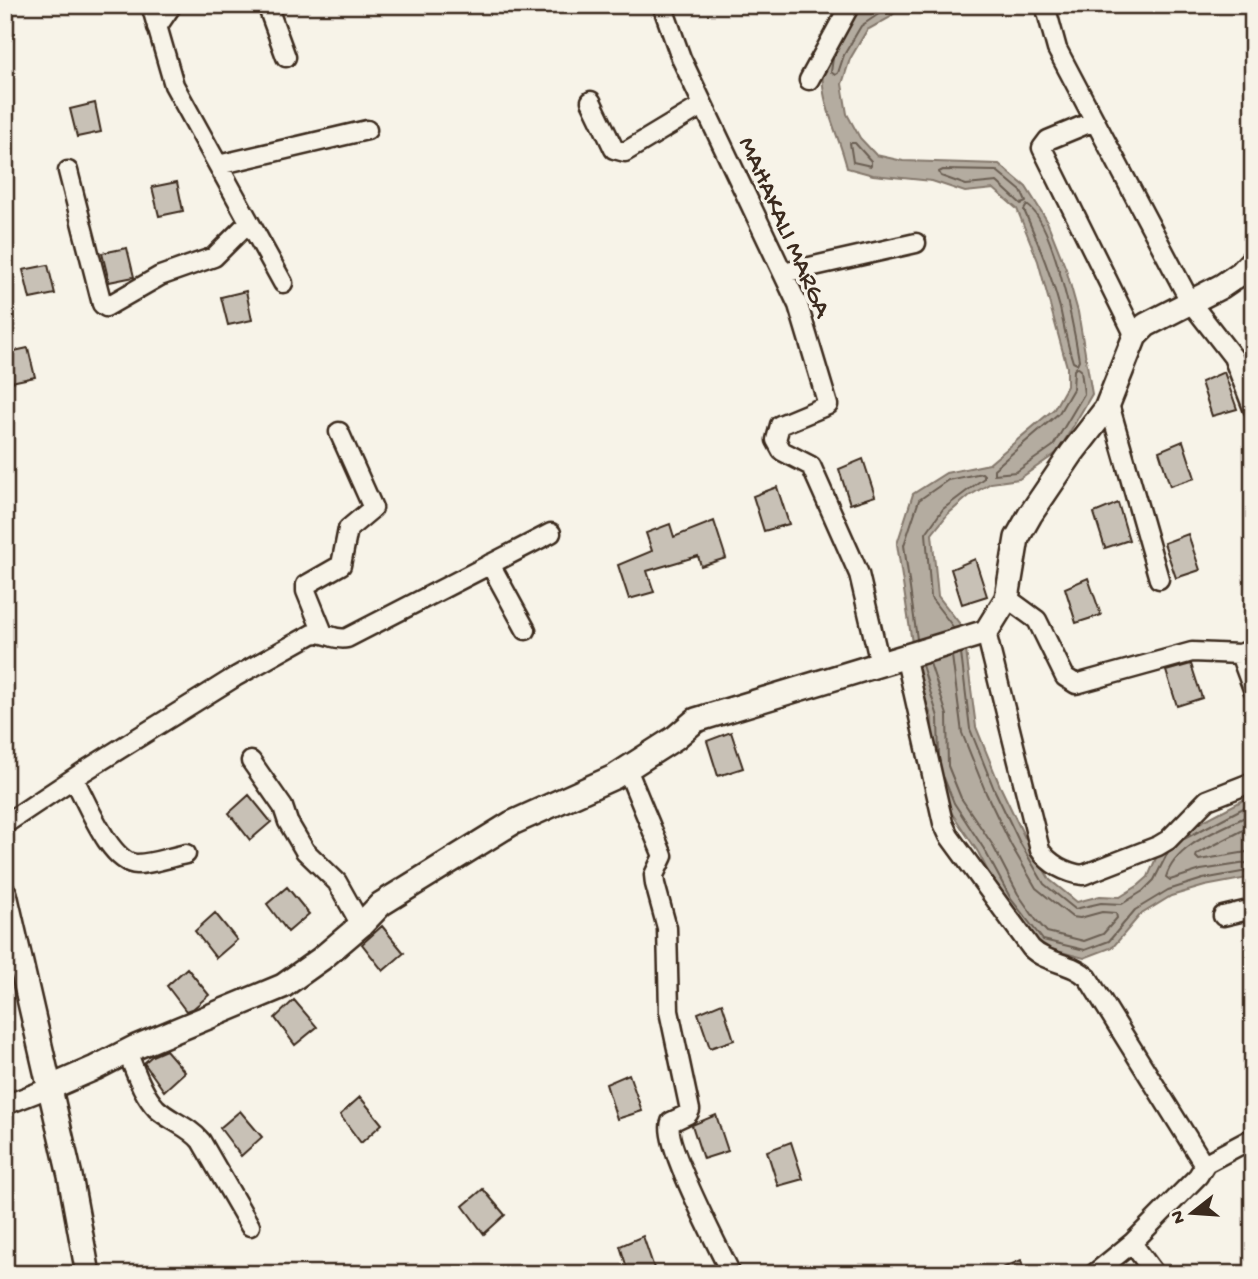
<svg xmlns="http://www.w3.org/2000/svg" width="1258" height="1279" viewBox="0 0 1258 1279" font-family="'Gochi Hand',sans-serif">
  <rect width="100%" height="100%" fill="#f7f3e8"/>
  <filter id="ink" filterUnits="userSpaceOnUse"><feTurbulence type="fractalNoise" baseFrequency=".0143" numOctaves="2"/><feDisplacementMap in="SourceGraphic" scale="14" xChannelSelector="R" yChannelSelector="G"/><feConvolveMatrix kernelMatrix="1 2 1 2 8 2 1 2 1" color-interpolation-filters="sRGB"/></filter>
  <g filter="url(#ink)">
    <path fill="#b4aca0" stroke="#84786c" stroke-width="2" d="M855 5H903L889 18 867 30 850 59 842 84 847 114 860 138 876 155 903 161 999 164 1026 187 1046 219 1066 269 1078 312 1092 394 1058 452 1019 479 991 483 969 496 948 514 932 534 938 596 963 628 976 727 1000 786 1025 838 1050 880 1077 902 1100 896 1120 897 1139 885 1148 877 1159 851 1180 833 1253 795V877L1205 886 1171 896 1140 915 1113 947 1084 958 1038 946 1004 902 978 852 947 806 933 770 932 718 917 676 897 544 913 494 946 473 989 464 1054 409 1067 386V367L1038 261 1017 209 994 189 965 192 932 181 873 175 847 168C839 131 812 92 827 52 833 36 846 20 855 5Z"/>
    <g fill="none" stroke-linecap="round" stroke-linejoin="round">
      <path stroke="#6b5e52" stroke-width="2" d="M833 58 831 72 835 75 838 73 844 55 861 26 892 5
        M850 143H855L871 161V166L853 162Z
        M943 170 997 171 1021 191 1026 202 1021 204 997 182 966 185 941 176 939 172Z
        M1027 205C1053 221 1074 328 1079 360L1077 364 1073 362C1067 344 1064 326 1060 308 1051 274 1038 242 1024 210Z
        M1077 367 1081 370 1084 394 1053 446 1016 472 994 474V469L1059 413 1073 389 1074 370Z
        M917 639 904 545 919 500 948 480 982 473 984 475V478L943 509 926 533 931 598 954 628
        M961 653 970 729 994 789 1019 841 1044 884 1075 909 1101 903 1122 904 1143 891 1154 880 1168 852
        M930 663 947 715 948 766 961 798 992 844 1018 894 1036 920 1047 932 1084 941 1103 934 1117 918 1116 913 1102 912 1080 918 1072 917 1036 888 1011 845 986 793 962 733 952 656
        M922 665 938 717 939 759
        M944 778 954 803 984 849 1011 899 1043 940 1085 950 1109 941 1135 910 1168 890 1203 879 1253 870
        M1253 813C1223 829 1176 843 1166 877L1170 880 1201 870 1253 862
        M1253 825 1197 854 1196 857 1199 860 1253 851
        M1184 839 1253 803"/>
    </g>
    <path fill="#c8c1b6" stroke="#3b2a1e" stroke-width="2" d="M95 103 101 132 77 137 70 109Z
      M177 182 183 211 159 216 152 187Z
      M127 248 134 277 109 282 102 253Z
      M48 265 55 294 30 299 23 270Z
      M246 291 252 320 228 325 221 297Z
      M28 348 35 377 11 382 5 353Z
      M1224 372 1237 409 1212 416 1201 382Z
      M1183 441 1195 478 1170 486 1159 451Z
      M863 459 875 496 850 504 839 469Z
      M777 487 789 524 764 531 753 496Z
      M1118 503 1129 540 1105 548 1094 513Z
      M714 521 726 558 701 566 698 556 647 571 654 592 629 599 618 565 652 551 646 533 670 524 674 537Z
      M1188 534 1200 570 1176 578 1164 543Z
      M975 559 987 596 962 604 951 569Z
      M1088 578 1101 615 1076 623 1065 588Z
      M1191 664 1202 698 1177 706 1166 671Z
      M731 732 743 768 718 776 707 741Z
      M249 795 271 822 250 840 229 813Z
      M287 887 309 914 288 932 267 904Z
      M215 913 237 940 216 958 195 931Z
      M382 926 404 953 383 971 362 944Z
      M187 968 209 995 194 1008 186 1011 167 986Z
      M294 1000 317 1027 295 1045 275 1018Z
      M722 1003 734 1040 710 1048 698 1013Z
      M166 1050 185 1072 164 1091 144 1063 152 1056Z
      M629 1074 642 1111 617 1119 606 1084Z
      M360 1097 382 1124 361 1143 340 1115Z
      M240 1111 262 1137 241 1156 220 1128Z
      M716 1115 728 1151 703 1159 692 1125Z
      M791 1142 803 1179 778 1186 767 1151Z
      M483 1189 505 1215 484 1234 463 1206Z
      M643 1236 656 1274H629L620 1246Z
      M1021 1260 1025 1274H989Z"/>
    <g fill="none" stroke-linecap="round" stroke-linejoin="round">
      <g stroke="#3b2a1e" stroke-width="23">
        <path id="minor" d="M151 5 174 85 283 283
          M267 5 286 57
          M662 5 681 58 798 305 828 405 780 425 776 440 782 451 811 466 859 574 880 664
          M1045 5 1057 49 1191 303 1233 357 1253 408
          M157 27 172 5
          M809 80 850 5
          M591 101 614 149 625 152 703 105
          M1094 121 1048 140 1042 148 1135 336
          M218 165 367 130
          M68 171 102 304 106 307 160 276 214 257 249 222
          M783 273 916 243
          M1109 404 1159 579
          M490 564 526 630
          M1007 598 1037 620 1065 677 1076 684 1192 652 1240 654 1253 649
          M986 632 1040 850C1049 864 1066 873 1083 875L1158 846 1168 840 1207 800 1253 782
          M323 633 306 591V585L341 565 348 529 373 508 339 432
          M1240 654 1253 689
          M905 655 943 823 949 836 1031 948C1047 964 1072 962 1088 978L1200 1158 1206 1163
          M251 761 283 807 288 822 305 851 337 882 361 925
          M627 769 663 856 654 875 655 884 667 928 669 1011 690 1110 688 1114 671 1122C662 1141 720 1250 731 1274
          M74 779C86 800 110 864 137 864 152 864 170 857 186 854
          M5 824 86 770 235 677 312 634C325 630 333 641 347 638L551 533
          M1223 916 1253 909
          M127 1052C135 1070 142 1093 156 1108 169 1121 189 1126 201 1141L250 1226
          M5 1105 49 1088
          M1132 1243 1155 1274
          M1094 1274 1132 1243 1198 1176 1206 1163 1253 1138"/>
      </g>
      <g stroke="#3b2a1e" stroke-width="28">
        <path id="major" d="M5 894 70 1176 88 1274
          M49 1088 95 1068 136 1047 283 986 321 959 361 925 381 904 512 823 614 777 675 738 696 720 986 632 1007 598 1017 538 1030 515 1072 453 1106 409 1135 336 1146 325 1222 286 1241 273 1253 260"/>
      </g>
      <use href="#minor" stroke="#f7f3e8" stroke-width="18"/>
      <use href="#major" stroke="#f7f3e8" stroke-width="23"/>
    </g>
  </g>
  <g text-anchor="middle" stroke-width="7" stroke-linejoin="round" paint-order="stroke">
    <g font-size="26" fill="#3b2a1e" stroke="#f7f3e8">
      <text transform="translate(787 226) rotate(66)" y="9">MAHAKALI MARGA</text>
    </g>
  </g>
  <rect width="1258" height="1279" fill="none" stroke="#f7f3e8" stroke-width="28"/>
  <rect x="14" y="14" width="1230" height="1251" fill="none" stroke="#3b2a1e" stroke-width="2.5" filter="url(#ink)"/>
  <g transform="translate(1192 1213) rotate(253)" stroke="#f7f3e8" stroke-width="5" paint-order="stroke">
  <path d="M0-5L12 26L0 18L-12 26Z" fill="#3b2a1e"/>
  <text y="-10" font-size="19" font-weight="bold" text-anchor="middle" fill="#3b2a1e">N</text>
  </g>
</svg>
